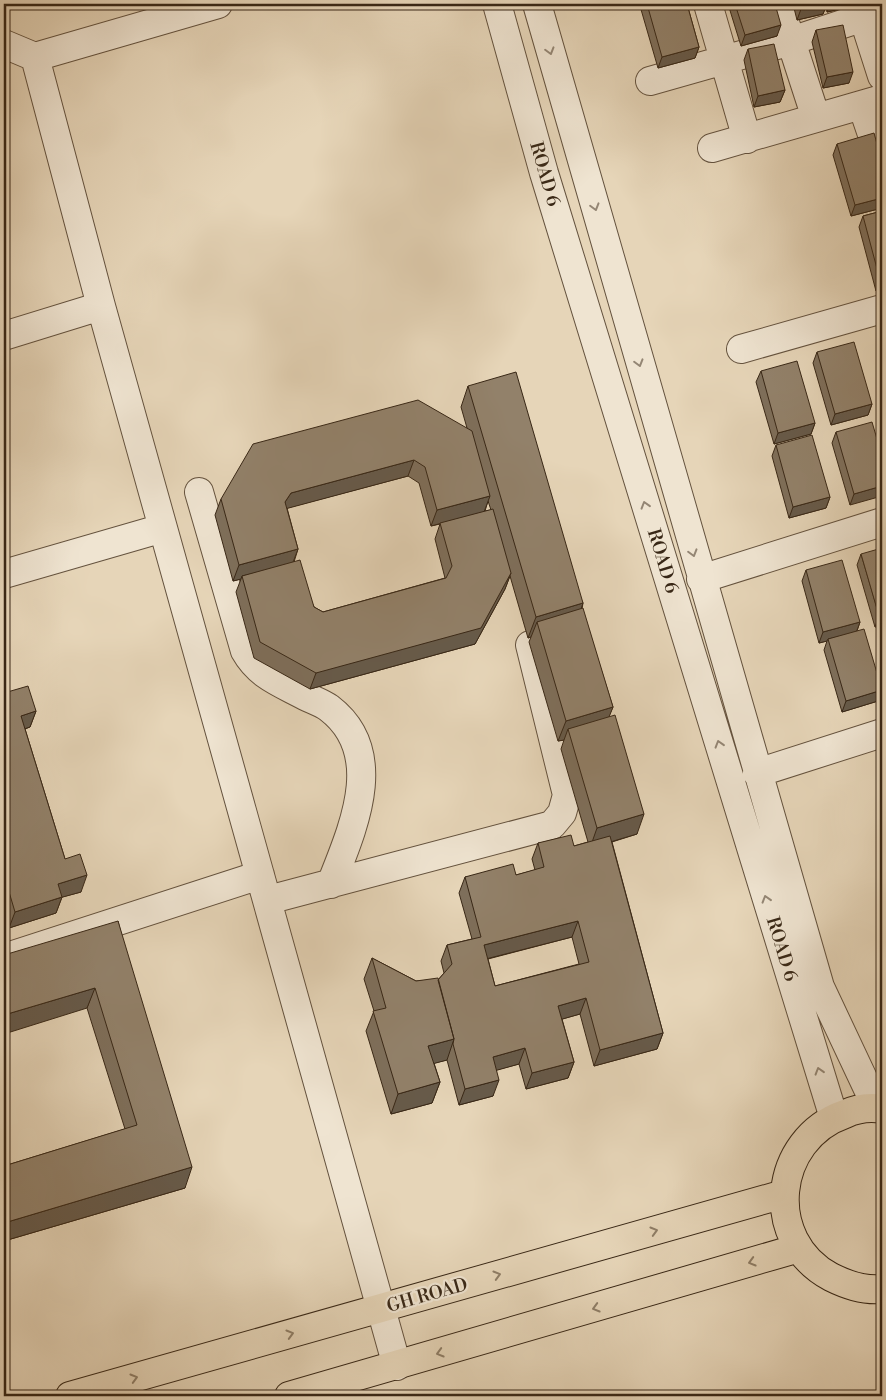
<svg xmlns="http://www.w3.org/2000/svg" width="886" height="1400" viewBox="0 0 886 1400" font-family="'Libre Bodoni',serif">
  <rect width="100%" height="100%" fill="#e6d5b8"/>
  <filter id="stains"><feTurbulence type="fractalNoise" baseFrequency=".004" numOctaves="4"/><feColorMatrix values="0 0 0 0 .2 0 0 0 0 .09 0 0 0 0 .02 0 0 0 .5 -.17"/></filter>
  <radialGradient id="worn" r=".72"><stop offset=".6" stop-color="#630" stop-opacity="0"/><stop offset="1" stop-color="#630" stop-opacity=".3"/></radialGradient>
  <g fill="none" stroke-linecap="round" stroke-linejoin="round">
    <g stroke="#64523e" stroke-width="30">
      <path id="minor" d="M218 4 35 57 101 306 397 1366
        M497 4 544 173 834 1118
        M537 4 820 987 877 1108
        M708 4 747 139
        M779 4 816 118
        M859 4 882 76
        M4 44 35 57
        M650 81 791 41 882 11
        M862 105 882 164
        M712 148 882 99
        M4 336 101 306
        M741 349 882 309
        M199 492 245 651C259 676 281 683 305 696 313 700 322 703 329 708 388 753 352 830 331 884
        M4 574 163 528
        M701 579 882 522
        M757 773 882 733
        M268 900 552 825 562 813 567 795 530 645
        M4 958 260 875"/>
    </g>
    <g stroke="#382716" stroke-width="30">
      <path id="major" d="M882 1109C870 1107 856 1109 845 1114 773 1139 762 1240 831 1277 847 1285 864 1291 882 1289
        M70 1396 784 1194
        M289 1396 799 1248"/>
    </g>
    <use href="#minor" stroke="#efe4d1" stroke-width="28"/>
    <use href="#major" stroke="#e6d5b8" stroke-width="28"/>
  </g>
  <path fill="#7e6f5b" stroke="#382716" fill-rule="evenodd" d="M641 4H687L699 47 695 58 658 68 640 6Z
    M728 4H775L777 36 741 46Z
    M793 4H855L854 6 827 12 826 6 823 14 797 20Z
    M816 30 849 83 823 88 812 42Z
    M748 49 785 90 780 102 754 107 744 60Z
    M837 144 882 162V208L851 216 833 155Z
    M882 211V289L876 291 859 227 863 216Z
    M882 333V364L877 345 881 334Z
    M817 352 872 404 868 415 831 425 813 363Z
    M761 371 815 423 811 434 774 444 756 382Z
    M468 386 583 603 582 609 613 707 609 716 637 834 612 842 663 1033 657 1049 594 1066 580 1014 562 1019 574 1062 568 1078 526 1089 519 1064 496 1070 493 1096 459 1105 447 1060 434 1063 440 1082 432 1103 391 1114 366 1031 374 1011 364 979 372 958 416 981 438 980 444 973 441 961 447 945 472 939 459 893 465 877 516 875 535 870 532 859 538 843 574 846 588 842 561 749 564 740 558 741 529 642 531 637 528 638 510 576 505 589 475 644 310 689 254 658 236 592 241 579 233 581 215 515 221 499 467 428 461 407ZM408 476 419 483 431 526 440 524 435 539 445 578 323 612 314 607 294 562 298 549 287 508ZM488 501 491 510 485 511ZM572 937 579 964 495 986 488 959Z
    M836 432 882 456 850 505 832 443Z
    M776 445 830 497 826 508 789 518 772 456Z
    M861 554 882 625 875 627 857 565Z
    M806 570 860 622 857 631 878 701 842 712 824 650 827 641 819 643 802 581Z
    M4 693 36 711 30 727 25 729 65 859 81 892 62 897 56 913 9 928 4 911Z
    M118 921 185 1188 4 1241V1166L125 1129 87 1008Z"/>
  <path fill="#665a4a" stroke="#382716" d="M827 4 823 14 797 20 801 9Z
    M830 4H855L854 6 827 12Z
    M781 25 777 36 741 46 745 35Z
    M699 47 695 58 658 68 662 57Z
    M853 72 849 83 823 88 827 77Z
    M785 90 780 102 754 107 758 96Z
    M882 198V208L851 216 855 205Z
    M882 279V289L876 291 880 280Z
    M872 404 868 415 831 425 835 414Z
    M815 423 811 434 774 444 778 433Z
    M414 460 408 476 285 509V502L291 493Z
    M882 486V496L850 505 854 494Z
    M490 496 484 512 431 526 437 510Z
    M830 497 826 508 789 518 793 507Z
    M298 549 292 565 242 576 241 579 233 581 239 565Z
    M511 573 505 589 475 644 310 689 316 673Z
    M583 603 576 624 537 622 531 637 528 638 536 617Z
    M882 615V625L875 627 879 616Z
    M860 622 856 633 828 639 827 641 819 643 823 632Z
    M882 690 878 701 842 712 846 701Z
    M613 707 605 727 568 729 564 740 558 741 566 721Z
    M36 711 30 727 15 732 21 716Z
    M644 814 637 834 590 848 597 828Z
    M87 875 81 892 52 900 58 884Z
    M62 897 56 913 9 928 15 912Z
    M578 921 572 937 478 961 484 945Z
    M95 988 87 1008 4 1034V1015Z
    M586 998 580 1014 552 1022 558 1006Z
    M663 1033 657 1049 594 1066 600 1050Z
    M454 1039 447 1060 421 1067 428 1046Z
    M525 1048 519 1064 487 1073 493 1057Z
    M574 1062 568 1078 526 1089 532 1073Z
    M499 1080 493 1096 459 1105 465 1089Z
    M440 1082 432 1103 391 1114 398 1094Z
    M192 1167 185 1188 4 1241V1223Z"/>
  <path fill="#92816a" stroke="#382716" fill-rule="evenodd" d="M647 4H687L699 47 662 57Z
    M735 4H775L781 25 745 35Z
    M800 4H825L801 9Z
    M843 25 853 72 827 77 816 30Z
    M774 44 785 90 758 96 748 49Z
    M874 133 882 162V198L855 205 837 144Z
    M882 211V279L880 280 863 216Z
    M854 342 872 404 835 414 817 352Z
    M797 361 815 423 778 433 761 371Z
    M516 372 583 603 536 617 468 386Z
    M418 400 472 431 490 496 437 510 425 467 414 460 291 493 285 502 298 549 239 565 221 499 253 444Z
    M872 422 882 456V486L854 494 836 432Z
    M812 435 830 497 793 507 776 445Z
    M493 509 511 573 481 628 316 673 260 642 242 576 300 560 314 607 323 612 446 578 452 566 440 523Z
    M882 548V615L879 616 861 554Z
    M842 560 860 622 823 632 806 570Z
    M583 608 613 707 566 721 537 622Z
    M864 629 882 690 846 701 828 639Z
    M28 686 36 711 21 716 65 859 80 854 87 875 58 884 62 897 15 912 4 875V693Z
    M615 715 644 814 597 828 568 729Z
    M571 835 574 846 610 836 663 1033 600 1050 586 998 558 1006 574 1062 532 1073 525 1048 493 1057 499 1080 465 1089 453 1044 454 1039 438 980 452 964 447 945 481 937 465 877 513 864 516 875 544 867 538 843ZM578 921 589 962 495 986 484 945Z
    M118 921 192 1167 4 1223V1166L137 1125 95 988 4 1015V955Z
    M372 958 416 981 438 978 454 1039 428 1046 440 1082 398 1094 373 1011 386 1008Z"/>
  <defs><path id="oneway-chevron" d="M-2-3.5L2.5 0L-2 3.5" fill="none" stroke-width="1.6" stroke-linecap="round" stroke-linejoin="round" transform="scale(1.25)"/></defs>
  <g stroke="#948674">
    <use href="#oneway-chevron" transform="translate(550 51) rotate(74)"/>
    <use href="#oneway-chevron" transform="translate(595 207) rotate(74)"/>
    <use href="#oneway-chevron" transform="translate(639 363) rotate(74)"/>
    <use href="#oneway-chevron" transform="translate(645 505) rotate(-107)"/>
    <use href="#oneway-chevron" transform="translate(693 553) rotate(74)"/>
    <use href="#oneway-chevron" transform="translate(719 744) rotate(-107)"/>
    <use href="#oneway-chevron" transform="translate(766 899) rotate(-107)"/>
    <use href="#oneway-chevron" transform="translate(819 1071) rotate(-107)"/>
  </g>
  <g stroke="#8f7e67">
    <use href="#oneway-chevron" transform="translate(654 1231) rotate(-16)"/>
    <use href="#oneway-chevron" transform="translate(752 1262) rotate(164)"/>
    <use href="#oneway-chevron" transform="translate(497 1275) rotate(-16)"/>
    <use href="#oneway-chevron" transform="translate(596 1308) rotate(164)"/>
    <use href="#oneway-chevron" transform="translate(290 1334) rotate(-16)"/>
    <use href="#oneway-chevron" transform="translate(440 1353) rotate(164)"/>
    <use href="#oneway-chevron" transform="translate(134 1378) rotate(-16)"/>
  </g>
  <g text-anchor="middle" stroke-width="4.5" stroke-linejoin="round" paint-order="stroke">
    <g font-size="18" fill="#382716" stroke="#efe4d1">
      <text transform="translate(545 174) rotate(74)" y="6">ROAD 6</text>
      <text transform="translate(663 561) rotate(73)" y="6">ROAD 6</text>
      <text transform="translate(782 949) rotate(73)" y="6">ROAD 6</text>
      <text transform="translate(427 1295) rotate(-16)" y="6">GH ROAD</text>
    </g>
  </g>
  <rect width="886" height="1400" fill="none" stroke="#e6d5b8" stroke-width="20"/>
  <rect x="5" y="5" width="876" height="1390" fill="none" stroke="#382716" stroke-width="2.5"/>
  <rect x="10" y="10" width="866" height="1380" fill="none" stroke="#382716"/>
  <rect width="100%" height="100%" filter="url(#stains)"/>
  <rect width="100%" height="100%" fill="url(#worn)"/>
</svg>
